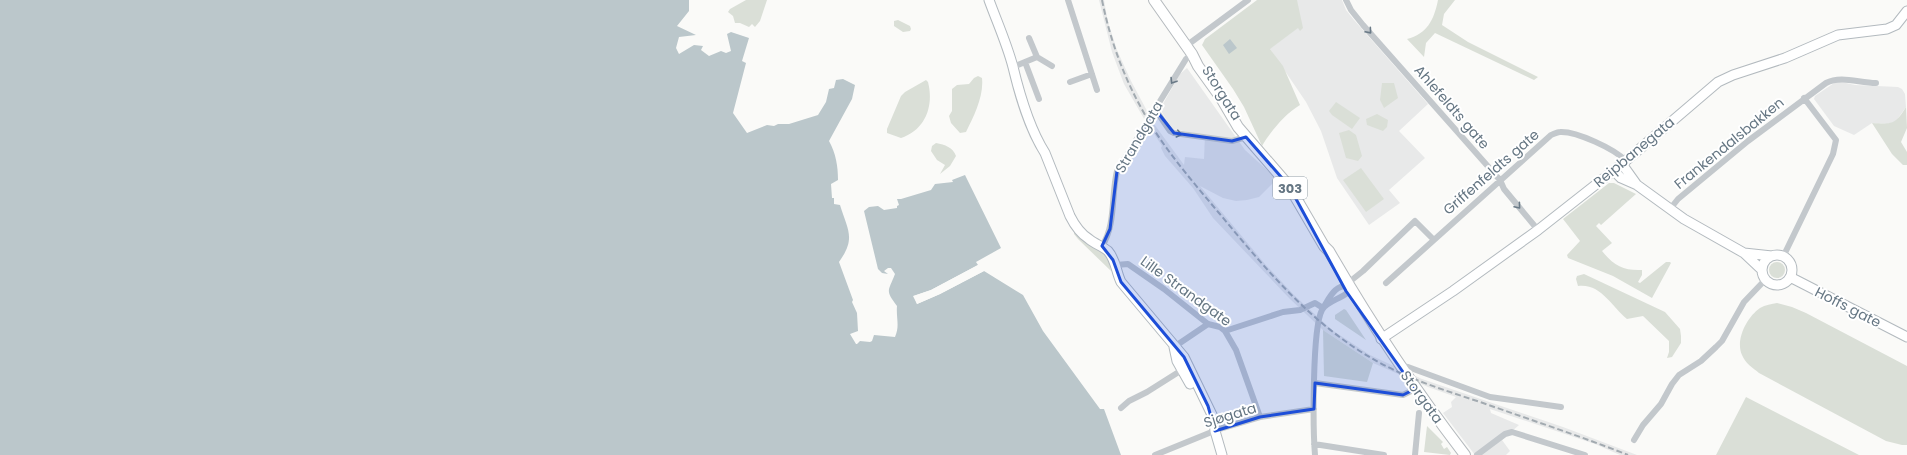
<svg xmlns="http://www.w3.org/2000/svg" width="1907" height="455" viewBox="0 0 1907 455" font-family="Poppins,sans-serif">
  <rect width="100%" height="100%" fill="#fafaf8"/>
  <path fill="#e8e9e9" d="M1099 0H1104L1108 22 1117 50 1131 81 1154 124 1184 165 1185 157 1204 159 1205 135 1172 129 1160 109 1180 74 1187 68 1245 150 1277 179 1259 197 1247 200 1236 201 1223 198 1200 186 1265 264 1294 295 1332 330 1370 355 1422 379 1563 427 1637 455H1620L1595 444 1490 409 1491 413 1519 425 1502 440 1510 451 1506 455H1475L1443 413 1452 407 1451 402 1456 397 1428 387 1373 363 1323 330 1290 299 1213 218 1193 188 1165 156 1161 148 1162 146 1143 117 1124 84 1112 52Z
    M1257 0H1342L1346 10 1354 20 1428 104 1399 131 1425 158 1389 190 1400 203 1369 225 1337 178 1321 131 1306 102 1270 49Z
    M1837 81 1855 85 1898 87 1902 89 1905 94 1906 107 1896 121 1890 124 1872 123 1854 135 1834 126 1814 99 1815 96Z"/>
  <path fill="#dadfd7" d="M746 0H767L760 21 755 27 752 24 749 27 740 23H735L733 16 728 12 730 9Z
    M1257 0H1297L1303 28 1300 31 1298 28 1270 49 1283 66 1300 105C1285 114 1271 131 1262 146L1244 107 1233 89 1202 45 1205 39Z
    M1438 0H1455L1444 14 1442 25 1468 42 1538 77 1534 80 1435 33 1426 43 1424 57 1407 39C1427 34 1434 20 1438 0Z
    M898 20 910 26 911 29 910 31 903 32 894 26V21Z
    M978 76 982 78C984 96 974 116 966 132L960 133 951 123 949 116 952 111V89L957 85 969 84 974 78Z
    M926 80 928 82C934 105 926 130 901 138L887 133V129L901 96 905 92Z
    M1382 83H1394L1398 98 1384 108 1380 100Z
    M1336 102 1360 118 1352 129 1332 115 1329 111Z
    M1906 107 1907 128 1901 142 1907 152V165H1903L1892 154 1872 123C1892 124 1895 125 1906 107Z
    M1377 114 1388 120 1387 127 1383 131 1367 125 1366 119Z
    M1349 130 1356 135 1362 156 1358 161 1346 158 1339 133Z
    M936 143C945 145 953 147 956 156L950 166 940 174 945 165 937 160 931 151 932 146Z
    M1361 168 1384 199 1366 212 1343 180Z
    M1609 183H1614L1636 194 1601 225 1599 223 1596 226 1612 243 1602 251C1613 265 1624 271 1642 270V275L1638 282 1640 283 1666 262H1670L1671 263 1652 298 1613 276 1568 258 1567 255 1580 241 1563 219Z
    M1074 229 1108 257 1111 271 1078 239 1074 234Z
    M1769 270a8 8 0 1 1 16 0a8 8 0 1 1-16 0Z
    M1584 274 1665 312 1680 329 1681 336V343L1672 357 1667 358 1669 352V341L1643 316 1627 319C1612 307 1601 283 1578 286L1576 279 1577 276Z
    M1777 303 1792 307 1806 313 1907 366V445H1902L1886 441 1759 373C1753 368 1745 363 1742 355 1735 340 1747 317 1760 308 1765 305 1772 304 1777 303Z
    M1344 309 1346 310 1366 340 1335 319V315Z
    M1323 330 1373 363 1367 382 1324 376Z
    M1746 397 1859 455H1716Z
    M1427 426 1443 442 1441 444 1444 449 1447 447 1451 453 1450 455 1424 452Z"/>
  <path fill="#bbc7cb" d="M0 0H689V11L677 26 696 35 679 37 676 48 679 54 694 45 703 46 701 50 709 56 721 51 726 53 731 51 727 34 731 32 749 38 742 61 746 63 733 113 747 133 767 125 774 126 778 124H789L818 115 826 102 829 89 834 88 836 80 843 79 855 85 852 99 829 141C836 154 838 166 838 180L831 184 832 198H834V204L840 205C848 231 856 238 839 262L853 300 852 302 857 313 858 331 850 334 856 344H857L860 341 870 342 872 341 874 335 895 337C900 326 896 318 897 306 885 290 888 292 895 274L891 268H888L884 271 888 274 882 273 878 269 864 211 869 207 878 206 884 210 897 208V206L899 205 897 199H901L931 190 935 184 953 182 952 180 965 175 1001 248 976 262 978 265 931 290 914 296 917 304 940 294 984 271 1023 295 1043 331 1100 409H1104L1121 455H0Z
    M1230 39 1237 48 1229 54 1223 45Z"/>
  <path fill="#fafaf8" d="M978 265 979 266 932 292 916 297 918 301 939 293 983 270 984 271 940 294 917 304 913 296 931 290Z"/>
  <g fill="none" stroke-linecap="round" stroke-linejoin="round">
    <g stroke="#b3babf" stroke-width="11">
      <path id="secondary" d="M989 0C997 22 1007 44 1013 67 1020 96 1029 128 1045 153L1070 216C1074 224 1081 234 1089 239 1095 244 1102 246 1108 251 1116 260 1116 272 1121 282L1184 357 1214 419 1215 431 1222 455
        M1622 164 1637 185
        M1614 171 1621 178 1637 185 1684 219 1744 253 1762 270
        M1744 253 1772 256
        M1762 270a15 15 0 1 1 30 0a15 15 0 1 1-30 0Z
        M1790 277 1907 337
        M1381 339 1453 291 1538 230 1622 164 1718 82 1733 75 1785 58 1838 35 1887 29 1896 25 1907 11
        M1174 347 1177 361 1190 384"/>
    </g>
    <g stroke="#b5babe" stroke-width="12">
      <path id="primary" d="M1154 0 1192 54 1198 66 1221 98 1238 127 1289 186 1324 246 1329 251C1370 322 1415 390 1465 455"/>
    </g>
    <path stroke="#c3c8cc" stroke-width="6" d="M1068 0 1097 90
      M1346 0 1351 10 1363 25 1500 180 1504 189 1538 230
      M1186 46 1248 0
      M1037 57 1052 66
      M1025 62 1039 99
      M1013 67 1037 57 1029 38
      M1070 82 1092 74
      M1155 109 1170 131 1174 133 1232 141 1246 137
      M1670 209 1678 199 1748 141 1826 83C1841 75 1859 83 1876 83
      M1102 246C1116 225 1111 195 1117 171L1186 59 1192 54
      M1783 257 1833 154 1836 140 1804 98
      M1116 265 1128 264 1164 289 1208 324 1220 327 1225 331 1236 350 1260 417
      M1348 283 1363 271 1415 221 1433 239
      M1386 283 1551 135C1554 134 1557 132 1560 132 1576 131 1615 149 1626 161
      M1225 331 1283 312 1300 310 1315 303 1323 308C1330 297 1335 284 1350 286L1347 293C1340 299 1326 302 1322 310 1312 328 1313 431 1315 455
      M1174 347 1208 324
      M1400 366 1408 367 1490 397 1561 407
      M1315 383 1403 395 1415 389
      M1121 408 1129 401 1147 392 1185 368
      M1634 440 1643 425 1661 404 1672 384 1679 375 1701 361 1716 347 1722 341 1744 302 1765 280
      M1314 444 1384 455
      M1155 455 1219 429 1260 417 1314 409
      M1415 455 1419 413
      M1477 455 1505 434 1512 432 1585 455"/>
    <use href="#secondary" stroke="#fff" stroke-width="9"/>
    <use href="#primary" stroke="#fff" stroke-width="10"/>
    <path stroke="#a2aab0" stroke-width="2" stroke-dasharray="6 3" stroke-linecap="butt" d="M1102 0C1110 40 1124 78 1144 113 1164 149 1193 182 1219 213 1268 272 1317 331 1386 366 1417 382 1450 392 1483 403 1531 420 1580 436 1628 455"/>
  </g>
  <defs><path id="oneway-chevron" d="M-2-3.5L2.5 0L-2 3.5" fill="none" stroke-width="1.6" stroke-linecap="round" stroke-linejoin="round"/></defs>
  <g stroke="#6a7a87">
    <use href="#oneway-chevron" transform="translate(1369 31) rotate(49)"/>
    <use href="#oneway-chevron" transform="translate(1173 81) rotate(122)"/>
    <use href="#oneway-chevron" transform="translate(1179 134) rotate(13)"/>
    <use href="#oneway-chevron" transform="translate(1518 206) rotate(50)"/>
  </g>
  <path fill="#1d4ed8" fill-opacity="0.2" stroke="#1d4ed8" stroke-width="3" stroke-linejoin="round" d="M1155 109 1174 133 1232 141 1246 137 1289 186 1346 291 1415 389 1403 395 1315 383 1314 409 1260 417 1215 431 1208 406 1184 357 1121 282 1113 260 1102 246 1110 229 1117 171Z"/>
  <g text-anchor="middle" stroke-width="4" stroke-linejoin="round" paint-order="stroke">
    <rect fill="#fff" stroke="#939fa8" stroke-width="1" x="1273" y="177" width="34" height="22" rx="3"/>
    <g font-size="13" font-weight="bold" fill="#657683">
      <text x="1290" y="193">303</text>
    </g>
    <g font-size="14" fill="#657683" stroke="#fff">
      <text transform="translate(1222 93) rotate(58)" y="5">Storgata</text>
      <text transform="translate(1452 107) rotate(49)" y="5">Ahlefeldts gate</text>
      <text transform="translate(1139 137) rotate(-60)" y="5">Strandgata</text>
      <text transform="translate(1729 143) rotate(-39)" y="5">Frankendalsbakken</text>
      <text transform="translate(1634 152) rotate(-40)" y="5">Reipbanegata</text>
      <text transform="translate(1491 172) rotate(-41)" y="5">Griffenfeldts gate</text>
      <text transform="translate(1186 291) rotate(36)" y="5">Lille Strandgate</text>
      <text transform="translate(1848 307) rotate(27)" y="5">Hoffs gate</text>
      <text transform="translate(1422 397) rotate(54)" y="5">Storgata</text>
      <text transform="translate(1230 415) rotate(-17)" y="5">Sjøgata</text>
    </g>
  </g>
</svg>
